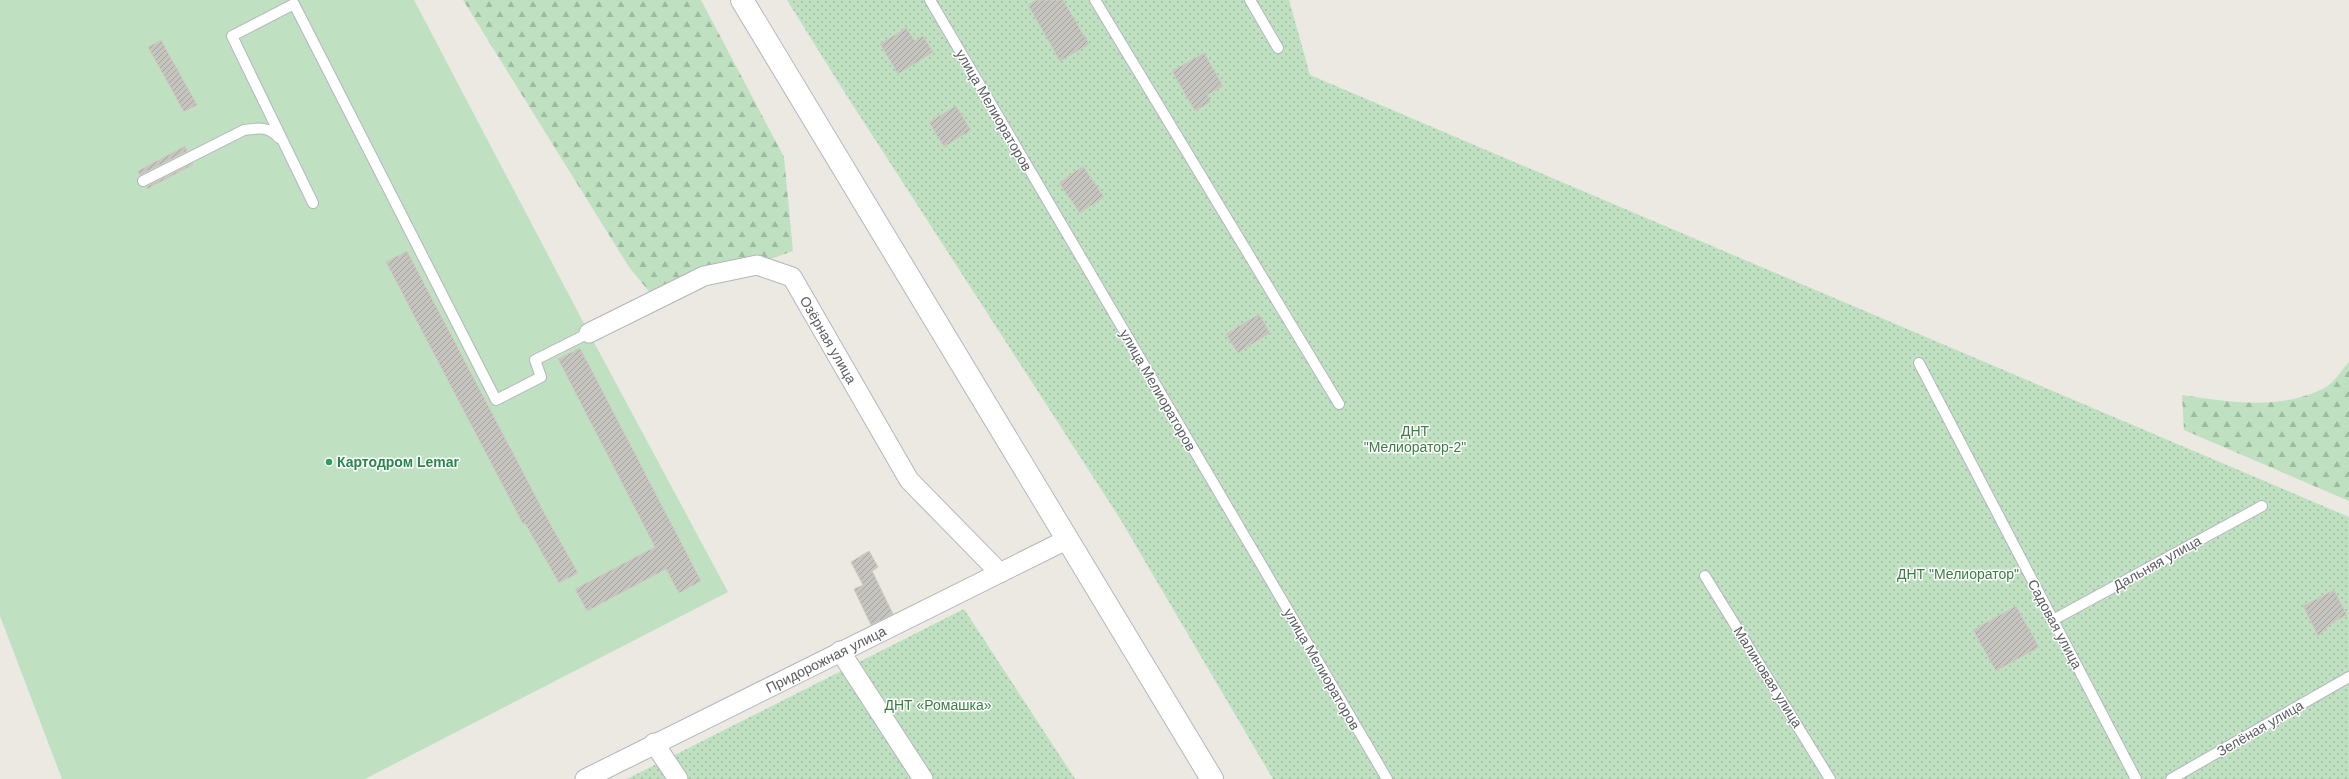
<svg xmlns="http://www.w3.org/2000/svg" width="2349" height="779" viewBox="0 0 2349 779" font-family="Helvetica,sans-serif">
  <defs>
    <pattern id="forest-firs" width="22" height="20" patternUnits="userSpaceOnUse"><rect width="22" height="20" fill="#bfe1c1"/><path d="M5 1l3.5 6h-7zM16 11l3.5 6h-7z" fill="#9ebaa0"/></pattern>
    <pattern id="garden-dots" width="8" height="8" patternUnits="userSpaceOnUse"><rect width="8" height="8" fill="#bfe1c1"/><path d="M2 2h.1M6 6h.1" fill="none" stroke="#9ebaa0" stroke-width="1.8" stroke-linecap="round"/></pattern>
    <pattern id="building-hatch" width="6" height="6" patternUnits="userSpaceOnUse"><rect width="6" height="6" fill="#c6c4be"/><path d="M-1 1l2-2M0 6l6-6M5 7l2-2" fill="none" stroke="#a4a29e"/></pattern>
  </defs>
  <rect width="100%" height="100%" fill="#ebe9e1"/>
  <path fill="#bfe1c1" d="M0 0H414L589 333 728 592 365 779H62L0 616Z"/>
  <path fill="url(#forest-firs)" d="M463 0H701L784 157 793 251 656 300 629 267Z
    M2349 362V501L2184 430 2182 395C2229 402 2282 411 2326 387 2335 382 2342 369 2349 362Z"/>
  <path fill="url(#garden-dots)" d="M787 0H1289L1310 75 2349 517V779H1273L1119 517 845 93Z
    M964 609 1075 779H627Z"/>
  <path fill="url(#building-hatch)" stroke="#cfcbc0" d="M1037 0H1063L1089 44 1060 61 1028 5Z
    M906 28 915 41 923 36 933 52 898 74 880 44Z
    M161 40 197 105 184 112 148 47Z
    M1204 53 1223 86 1207 95 1211 102 1195 111 1172 71Z
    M956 106 971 130 944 147 929 122Z
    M185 146 187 151 140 175 138 171Z
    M193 163 194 164 147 189 146 187Z
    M1083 166 1104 197 1080 213 1059 183Z
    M407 251 548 520 578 573 559 583 525 523 523 524 386 262Z
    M1259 314 1270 333 1238 353 1226 334Z
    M580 348 701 581 679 593 666 569 587 611 575 589 655 547 558 359Z
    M869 551 878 567 872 571 893 614 871 625 854 589 863 585 851 562Z
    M2334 590 2347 615 2333 622 2318 636 2303 606Z
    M2016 606 2039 647 1996 671 1973 630Z"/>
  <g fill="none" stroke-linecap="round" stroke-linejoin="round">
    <g stroke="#b3b6ba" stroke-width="12">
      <path id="service" d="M930 0 1387 779
        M1095 0 1339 404
        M1250 0 1278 48
        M143 181 244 130C258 128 269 126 279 138
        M313 203 232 36 294 4 496 400 541 377 535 360 589 333
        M1919 363 2136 779
        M1705 576 1830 779
        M2053 620 2262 506
        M2171 779 2349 677"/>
    </g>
    <g stroke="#b3b6ba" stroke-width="21">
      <g id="minor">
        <path id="s1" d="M589 333 704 276 757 265 792 277 909 480 1000 573"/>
        <path d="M840 651 923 779"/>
        <path d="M654 743 678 779"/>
        <path id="s2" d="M585 779 1066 540"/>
      </g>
    </g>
    <g stroke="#b4b7bc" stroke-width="24">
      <path id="secondary" d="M742 0 1212 779"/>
    </g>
    <use href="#service" stroke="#fff" stroke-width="10"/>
    <use href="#minor" stroke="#fff" stroke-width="19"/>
    <use href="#secondary" stroke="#fff" stroke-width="22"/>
  </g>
  <circle fill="#2e9e5b" stroke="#fff" stroke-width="1.5" cx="329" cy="462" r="4"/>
  <g text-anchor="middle" stroke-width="3" stroke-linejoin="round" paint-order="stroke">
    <g font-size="14" fill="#595c60" stroke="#fff">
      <text transform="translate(994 110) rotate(60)" y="5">улица Мелиораторов</text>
      <text dy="5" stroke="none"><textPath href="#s1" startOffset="292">Озёрная улица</textPath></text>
      <text transform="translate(1158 390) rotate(60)" y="5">улица Мелиораторов</text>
      <text transform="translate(2157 563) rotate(-29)" y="5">Дальняя улица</text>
      <text transform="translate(2055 624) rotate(62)" y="5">Садовая улица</text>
      <text dy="5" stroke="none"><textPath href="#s2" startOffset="269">Придорожная улица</textPath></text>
      <text transform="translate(1322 669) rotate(60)" y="5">улица Мелиораторов</text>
      <text transform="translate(1768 677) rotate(58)" y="5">Малиновая улица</text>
      <text transform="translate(2260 728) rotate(-30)" y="5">Зелёная улица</text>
    </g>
    <g font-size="14" fill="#3b7d43" stroke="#fff">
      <text x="1415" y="436">ДНТ<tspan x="1415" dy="16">"Мелиоратор-2"</tspan></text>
      <text x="1958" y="579">ДНТ "Мелиоратор"</text>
      <text x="938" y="710">ДНТ «Ромашка»</text>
    </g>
    <g font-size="14" font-weight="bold" fill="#27864d" stroke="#fff" text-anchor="start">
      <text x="337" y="467">Картодром Lemar</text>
    </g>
  </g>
</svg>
